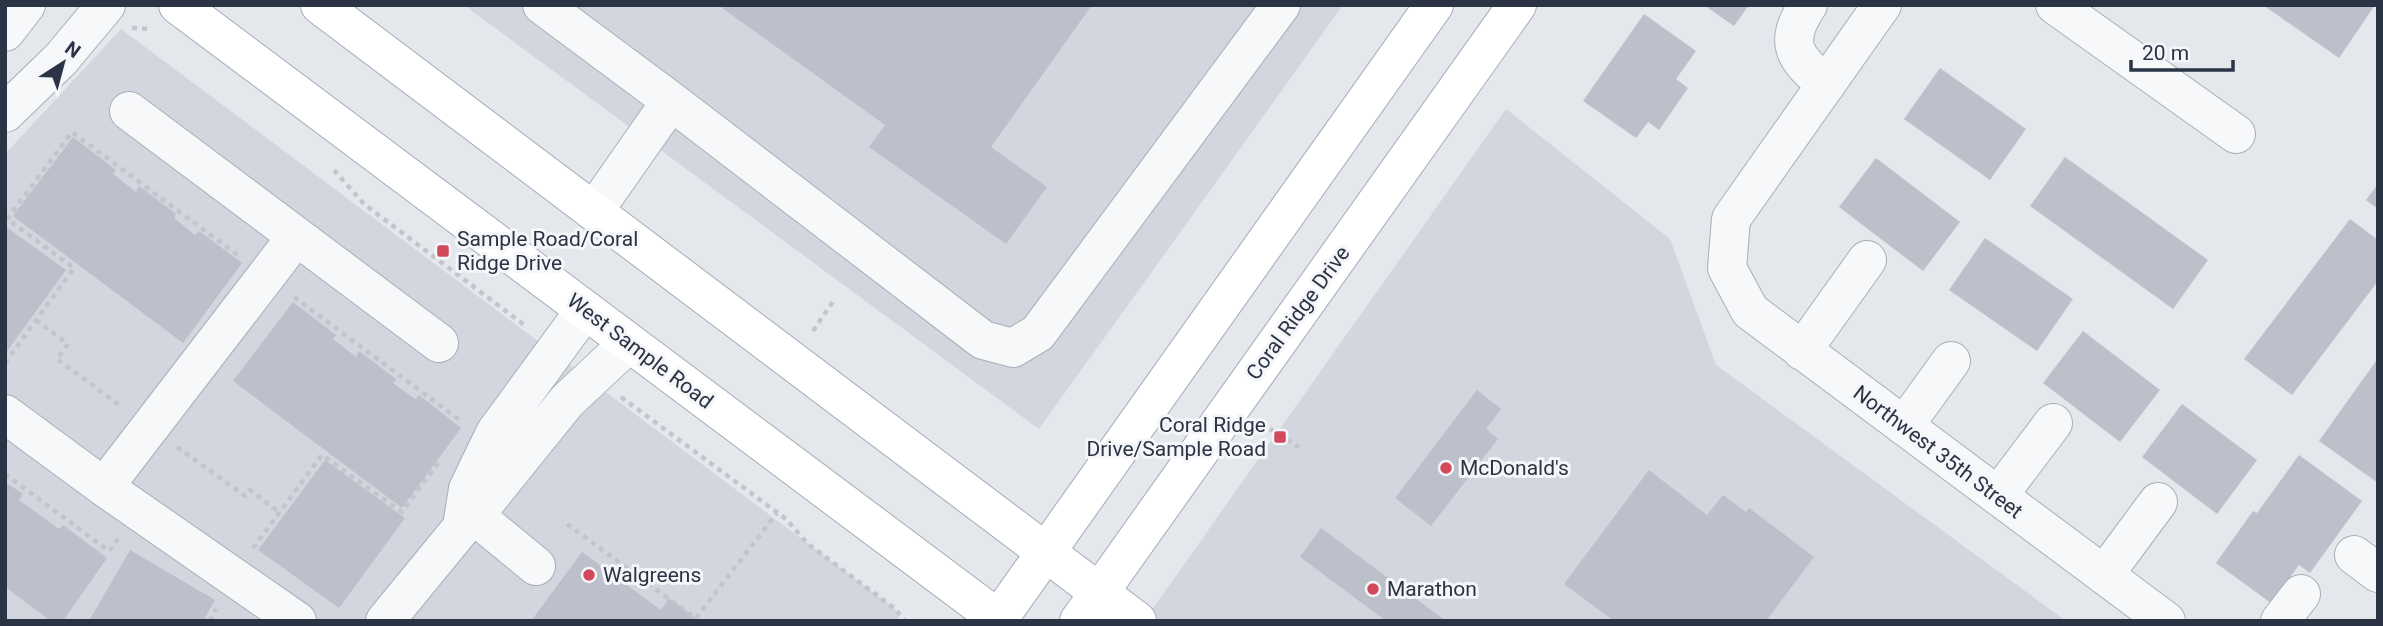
<svg xmlns="http://www.w3.org/2000/svg" width="2383" height="626" viewBox="0 0 2383 626" font-family="Roboto,sans-serif">
  <rect width="100%" height="100%" fill="#e4e7ec"/>
  <path fill="#d2d6de" d="M464 5H1343L1039 429Z
    M121 29 894 608 900 621H5V154Z
    M1506 109 1670 239 1716 365 2066 621H1144Z"/>
  <path fill="#bbc0ca" d="M718 5H1092L991 147 1047 187 1006 244 869 147 885 125Z
    M1704 5H1749L1734 26Z
    M2263 5H2375L2339 58Z
    M1644 14 1696 51 1676 79 1688 88 1659 130 1648 122 1636 138 1583 101Z
    M1940 68 2026 129 1990 180 1904 119Z
    M73 137 116 170 113 174 136 192 139 186 176 214 174 218 195 235 199 231 242 263 183 343 13 216Z
    M2065 157 2208 260 2173 309 2030 206Z
    M1876 158 1960 222 1923 271 1839 207Z
    M2378 184V209L2366 200Z
    M2350 219 2378 240V281L2292 395 2244 359Z
    M5 226 66 270 5 354Z
    M1985 238 2073 299 2037 351 1949 290Z
    M293 302 336 335 333 339 356 357 359 351 396 379 393 383 415 399 419 395 461 428 402 508 233 381Z
    M2083 331 2160 390 2120 442 2043 383Z
    M2376 361 2378 362V483L2319 441Z
    M1477 390 1501 409 1486 429 1498 439 1431 526 1395 498Z
    M2182 404 2257 460 2217 514 2142 457Z
    M2299 455 2362 501 2310 573 2299 565 2271 603 2216 563 2253 511 2257 513Z
    M325 460 405 518 339 608 258 550Z
    M1649 470 1707 515 1723 495 1746 512 1749 508 1814 557 1766 621H1614L1564 584Z
    M5 482 23 494 19 500 59 529 63 525 107 558 63 621H51L5 587Z
    M1321 528 1446 621H1386L1300 557Z
    M130 550 215 600 203 621H89Z
    M582 552 661 610 669 598 699 621H531Z"/>
  <g fill="none" stroke-linecap="round" stroke-linejoin="round">
    <g stroke="#a9aeb7" stroke-width="40">
      <path id="minor" d="M542 5 671 101 983 340 1013 348 1038 333 1281 5
        M1808 5C1782 44 1795 58 1826 85
        M1882 5 1731 219 1727 268 1750 311 2166 621
        M2055 5 2236 134
        M5 32 26 5
        M129 111 439 343
        M5 113 61 59 106 5
        M594 211 671 101
        M1802 351 1867 260
        M5 414 104 487 297 621
        M1904 426 1951 361
        M104 487 296 237
        M1998 496 2053 423
        M474 515 536 566
        M463 520 468 489 495 433 585 310
        M2354 555 2378 573
        M2104 575 2158 502
        M385 621 463 526 484 504 567 401 629 343
        M2280 621 2301 594"/>
    </g>
    <g stroke="#a3abb8" stroke-width="40">
      <path id="major" d="M178 5 1001 621
        M320 5 1137 621
        M997 621 1434 5
        M1079 621 1517 5"/>
    </g>
    <path stroke="#c2c5cb" stroke-width="4.5" stroke-dasharray="5 5" stroke-linecap="butt" d="M132 28 151 29
      M334 170 364 204 527 327
      M294 297 461 421
      M36 320 68 344 57 359 122 407
      M813 331 834 300
      M5 363 74 268 7 219 72 132 239 256
      M621 397 786 519 808 544 894 608 905 621
      M1270 429 1299 447
      M177 447 245 496 250 490 279 512
      M5 474 109 551 118 539
      M567 524 699 621
      M253 548 322 455 402 512 438 463
      M696 618 777 513
      M210 621 216 609"/>
    <use href="#minor" stroke="#f7f8fa" stroke-width="38"/>
    <use href="#major" stroke="#fff" stroke-width="38"/>
  </g>
  <g fill="#d1495b" stroke="#f4f6f9" stroke-width="2.5">
    <rect x="436" y="244" width="14" height="14" rx="3.5"/>
    <rect x="1273" y="430" width="14" height="14" rx="3.5"/>
    <circle cx="1446" cy="468" r="7"/>
    <circle cx="589" cy="575" r="7"/>
    <circle cx="1373" cy="589" r="7"/>
  </g>
  <g text-anchor="middle" stroke-width="6" stroke-linejoin="round" paint-order="stroke">
    <g font-size="21" fill="#2b3445" stroke="#f4f6f9" text-anchor="start">
      <text x="457" y="246">Sample Road/Coral<tspan x="457" dy="24">Ridge Drive</tspan></text>
      <text x="1266" y="432" text-anchor="end">Coral Ridge<tspan x="1266" dy="24">Drive/Sample Road</tspan></text>
      <text x="1460" y="475">McDonald's</text>
      <text x="603" y="582">Walgreens</text>
      <text x="1387" y="596">Marathon</text>
    </g>
    <g font-size="21" fill="#2b3445" stroke="#f4f6f9">
      <text transform="translate(1298 313) rotate(-54)" y="7">Coral Ridge Drive</text>
      <text transform="translate(640 351) rotate(37)" y="7">West Sample Road</text>
      <text transform="translate(1938 452) rotate(37)" y="7">Northwest 35th Street</text>
    </g>
  </g>
  <rect width="2383" height="626" fill="none" stroke="#2b3445" stroke-width="14"/>
  <g transform="translate(63 63) rotate(36)" stroke="#f4f6f9" stroke-width="5" paint-order="stroke">
  <path d="M0-5L12 26L0 18L-12 26Z" fill="#2b3445"/>
  <text y="-10" font-size="19" font-weight="bold" text-anchor="middle" fill="#2b3445">N</text>
  </g>
  <path d="M2131 60v10h102v-10" fill="none" stroke="#2b3445" stroke-width="3.5"/>
  <text x="2142" y="60" font-size="21" fill="#2b3445" stroke="#f4f6f9" stroke-width="5" paint-order="stroke">20 m</text>
</svg>
